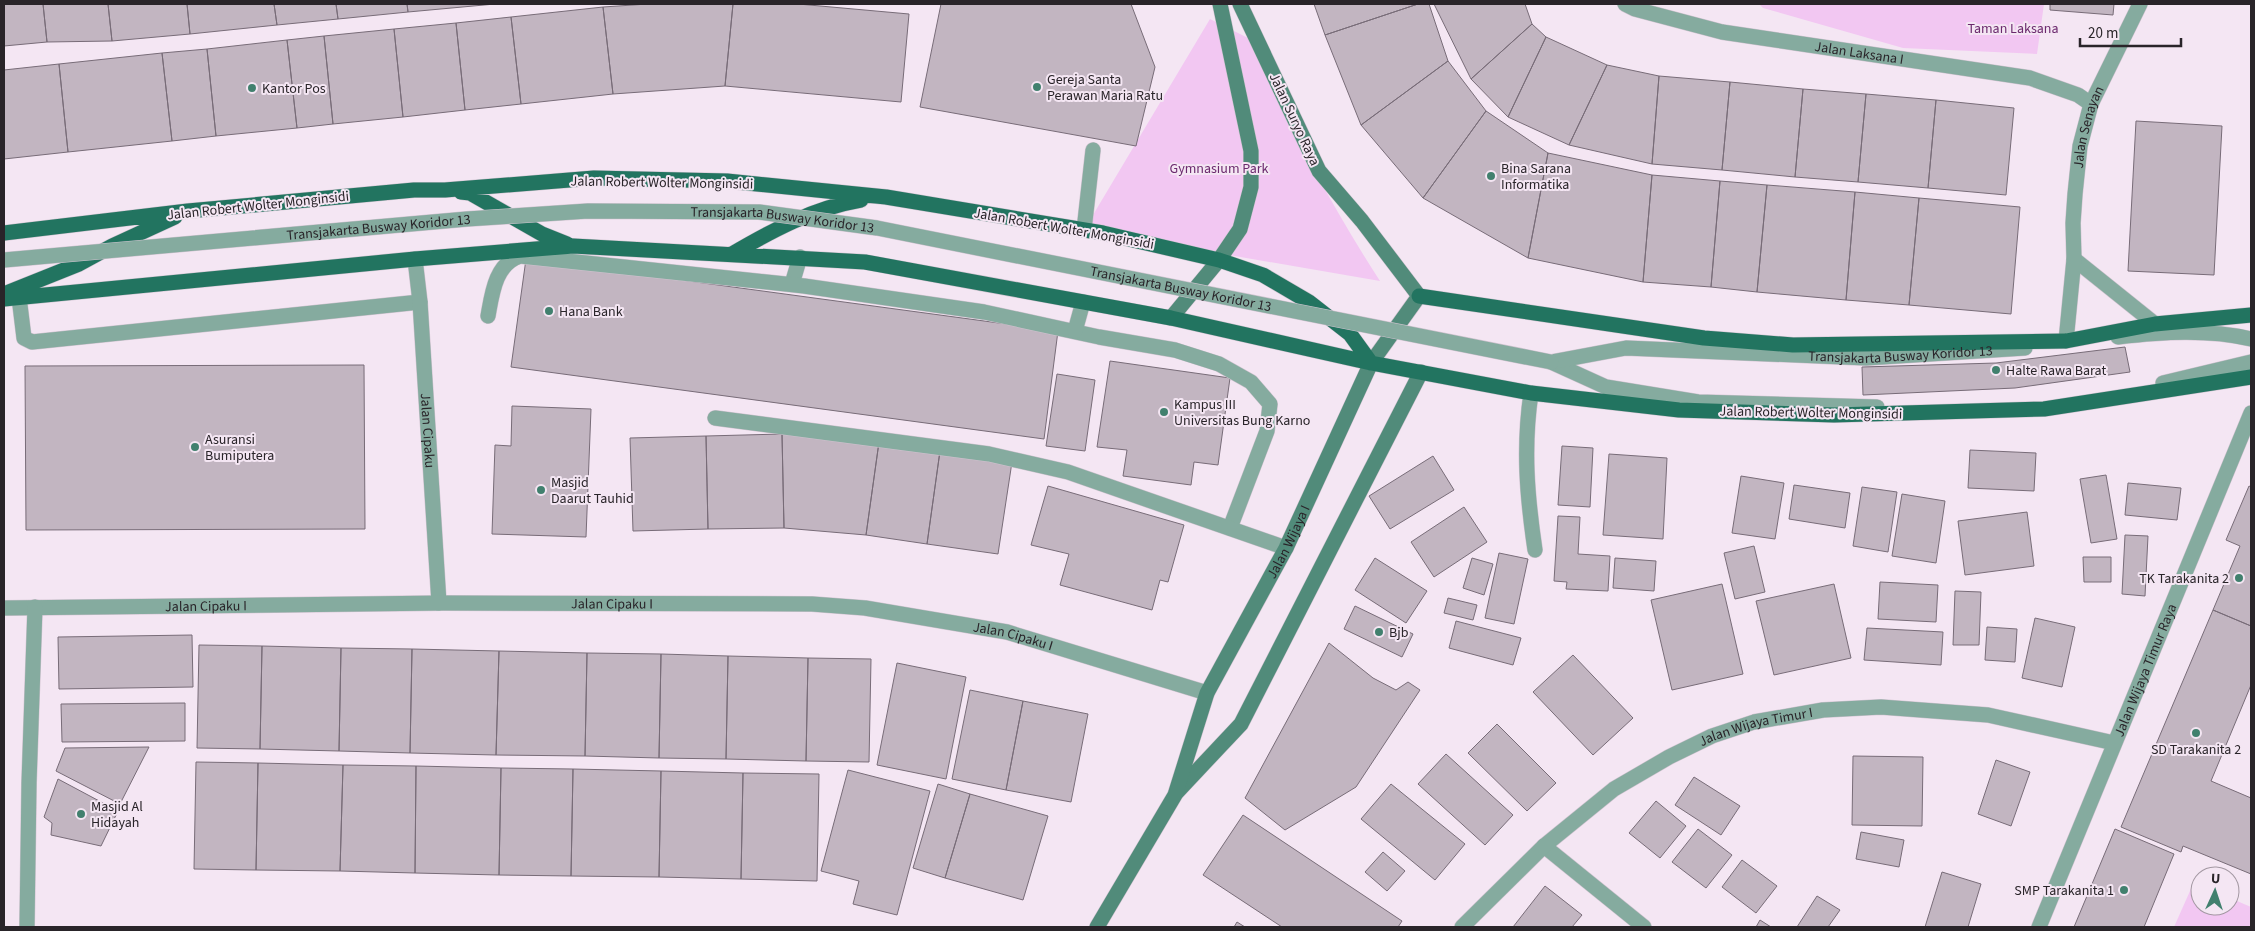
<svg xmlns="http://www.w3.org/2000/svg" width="2255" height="931" viewBox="0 0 2255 931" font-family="'Source Sans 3',sans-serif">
  <rect width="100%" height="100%" fill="#f4e6f3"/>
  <path fill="#f2c7f2" d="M1759 4H2044L2037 54 1903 48 1763 8Z
    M1210 19 1252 40C1288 124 1330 204 1380 281L1084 230Z
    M2194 882 2200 885V906H2230V898L2251 907V927H2174Z"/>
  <path fill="#c2b5c1" stroke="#786c78" d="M4 4H43L47 42 4 46Z
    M43 4H108L112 41 47 42Z
    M108 4H187L190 34 112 41Z
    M187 4H274L277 25 190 34Z
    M274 4H336L338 19 277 25Z
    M336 4H407L408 12 338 19Z
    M407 4H495L408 12Z
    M648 4H733L725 86 613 94 603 7Z
    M733 4H798L909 14 901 102 725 86Z
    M941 4H1131L1155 67 1136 146 920 107Z
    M1314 4H1418L1325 35Z
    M1418 4H1429L1448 61 1361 125 1325 35Z
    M1434 4H1525L1532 24 1471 79Z
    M2050 4H2114L2113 15 2050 10Z
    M603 7 613 94 521 104 511 17Z
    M511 17 521 104 465 110 456 23Z
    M456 23 465 110 403 117 394 29Z
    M1532 24 1546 37 1508 117 1471 79Z
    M394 29 403 117 333 124 324 36Z
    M324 36 333 124 297 128 287 40Z
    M1546 37 1607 65 1569 145 1508 117Z
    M287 40 297 128 216 136 207 49Z
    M207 49 216 136 172 141 162 53Z
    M162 53 172 141 68 152 59 64Z
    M1448 61 1486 111 1423 198 1361 125Z
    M59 64 68 152 4 159V70Z
    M1607 65 1659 76 1652 164 1569 145Z
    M1659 76 1730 82 1722 170 1652 164Z
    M1730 82 1803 89 1795 177 1722 170Z
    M1803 89 1866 94 1858 182 1795 177Z
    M1866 94 1936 100 1928 188 1858 182Z
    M1936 100 2014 108 2006 195 1928 188Z
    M1486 111 1548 153 1528 258 1423 198Z
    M2136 121 2222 126 2214 275 2128 271Z
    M1548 153 1652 175 1643 282 1528 258Z
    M1652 175 1720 181 1711 287 1643 282Z
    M1720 181 1767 185 1757 292 1711 287Z
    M1767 185 1855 192 1846 300 1757 292Z
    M1855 192 1919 198 1909 305 1846 300Z
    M1919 198 2020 207 2011 314 1909 305Z
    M526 259 1058 331 1044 439 511 367Z
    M2125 347 2130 372 2015 388 1863 395 1862 367 1996 363Z
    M1110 361 1230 378 1218 465 1194 462 1191 485 1123 476 1127 450 1097 447Z
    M364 365 365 529 26 530 25 366Z
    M1057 374 1095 380 1085 451 1046 446Z
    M512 406 591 409 586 537 492 534 495 445 511 446Z
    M782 434 784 528 708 529 706 436Z
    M782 434 879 442 866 535 784 528Z
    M706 436 708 529 633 531 630 438Z
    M879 442 940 451 927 544 866 535Z
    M1562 446 1593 448 1590 507 1558 505Z
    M1970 450 2036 453 2034 491 1968 488Z
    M940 451 1012 462 998 554 927 544Z
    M1609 454 1667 458 1663 539 1603 535Z
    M1433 456 1454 490 1390 529 1369 496Z
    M2106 475 2117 539 2091 543 2080 479Z
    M1741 476 1784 483 1775 539 1732 533Z
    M2128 483 2181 488 2177 520 2125 515Z
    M1794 485 1850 493 1845 528 1789 519Z
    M1048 486 1184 525 1168 582 1160 580 1152 610 1060 585 1069 554 1031 545Z
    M2249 486 2251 487V626L2213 610 2240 546 2226 540Z
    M1862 487 1897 492 1888 552 1853 546Z
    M1902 494 1945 501 1936 563 1892 556Z
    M1464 507 1487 542 1434 577 1411 542Z
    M2027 512 2034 566 1965 575 1958 521Z
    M1558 516 1580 517 1578 554 1610 556 1608 591 1566 589 1567 582 1554 581Z
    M2125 535 2148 536 2145 596 2122 594Z
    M1754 546 1765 592 1735 599 1724 553Z
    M1499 553 1528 559 1514 624 1485 618Z
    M2083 557H2111V582H2084Z
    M1375 558 1427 591 1406 623 1355 590Z
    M1472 558 1493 564 1484 595 1463 588Z
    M1615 558 1656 561 1654 591 1613 588Z
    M1880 582 1938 585 1936 622 1878 619Z
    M1722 584 1743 674 1672 690 1651 600Z
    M1834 584 1851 658 1774 675 1756 601Z
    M1955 591 1981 592 1979 645H1953Z
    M1448 598 1477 605 1473 620 1444 613Z
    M1355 606 1413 634 1402 657 1344 629Z
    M2213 610 2251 626V685L2211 781 2251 798V874L2183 846 2181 852 2121 827Z
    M2035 618 2075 627 2062 687 2022 678Z
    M1456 621 1521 638 1513 665 1449 648Z
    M1987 627 2017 629 2015 662 1985 660Z
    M1867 628 1943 632 1941 665 1864 660Z
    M192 635 193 687 59 689 58 637Z
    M1329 643 1373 678 1396 690 1408 682 1420 690 1356 787 1285 830 1245 798Z
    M199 645 262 646 260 749 197 748Z
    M262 646 341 648 339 751 260 749Z
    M341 648 412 649 410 753 339 751Z
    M412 649 499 651 496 755 410 753Z
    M499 651 587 653 585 756 496 755Z
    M587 653 661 654 659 758 585 756Z
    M661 654 728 656 726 759 659 758Z
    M1573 655 1633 718 1593 755 1533 692Z
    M728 656 808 658 806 761 726 759Z
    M808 658 871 659 869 762 806 761Z
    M897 663 966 677 946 779 877 765Z
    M970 690 1023 701 1006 790 952 779Z
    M1023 701 1088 714 1071 802 1006 790Z
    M185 703V741L62 742 61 704Z
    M1497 724 1556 783 1527 811 1468 753Z
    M149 747 120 804 56 771 65 748Z
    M1446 754 1513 815 1485 845 1418 784Z
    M1853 756 1923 757 1922 826 1852 825Z
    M1996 760 2030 772 2011 826 1978 814Z
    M196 762 258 763 256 870 194 869Z
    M258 763 343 765 340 871 256 870Z
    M343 765 416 766 415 873 340 871Z
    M416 766 501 768 499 875 415 873Z
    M501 768 573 769 571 876 499 875Z
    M573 769 661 771 659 877 571 876Z
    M848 770 930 791 897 915 853 904 859 881 821 871Z
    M661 771 743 773 741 879 659 877Z
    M743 773 819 774 817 881 741 879Z
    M1694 777 1740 806 1721 835 1675 805Z
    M58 779 118 811 101 846 51 835 52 823 44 817Z
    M938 784 970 794 945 878 913 868Z
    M1391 784 1465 844 1435 880 1361 819Z
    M970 794 1048 816 1023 900 945 878Z
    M1656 801 1686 826 1660 858 1629 833Z
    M1243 815 1402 921 1398 927H1282L1203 875Z
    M1698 829 1732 855 1706 888 1672 862Z
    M2115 829 2174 854 2144 927H2074Z
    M1861 832 1904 840 1899 867 1856 859Z
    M1383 852 1405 871 1387 891 1365 872Z
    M1742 860 1777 886 1756 913 1722 887Z
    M1942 872 1981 884 1968 927H1925Z
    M1545 886 1582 915 1572 927H1513Z
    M1817 896 1840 910 1828 927H1797Z
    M1760 920 1771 927H1756Z
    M1237 922 1245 927H1234Z"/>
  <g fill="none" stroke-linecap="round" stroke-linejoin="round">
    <g stroke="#cfc3cf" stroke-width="16">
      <g id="lane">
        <path d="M1084 230 1093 150"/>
        <path d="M792 284 800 257"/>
        <path d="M19 297 24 338 32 342 420 302"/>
        <path d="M488 316C492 294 495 264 520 256L804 286 984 312 1099 337 1175 350 1219 364 1251 382 1270 404 1267 431 1230 528"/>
        <path d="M1075 331 1083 302"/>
        <path d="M2118 337C2163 332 2207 329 2251 339"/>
        <path d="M1551 362 1606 387 1698 402 1877 407"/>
        <path id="s1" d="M1551 362 1626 348 1866 358 2025 348"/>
        <path d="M2163 383 2251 362"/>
        <path d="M715 418 989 454 1068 472 1286 548"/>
      </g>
    </g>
    <g stroke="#cfc3cf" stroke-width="16">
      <g id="street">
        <path id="s2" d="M1625 4 1635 9 1722 32 2030 78 2078 95 2091 104"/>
        <path id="s3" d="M415 259 420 302 439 603"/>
        <path d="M2074 259 2155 324"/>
        <path id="s4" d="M2066 341 2074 259 2073 223 2075 194 2080 146 2091 104 2140 4"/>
        <path d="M1531 393C1523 448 1527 496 1535 550"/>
        <path id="s5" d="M4 608 443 603 812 604 865 608 1007 632 1207 693"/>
        <path d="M1544 846 1644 927"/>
        <path d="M27 927 29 783 35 607"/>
        <path id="s6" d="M1462 927 1544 846 1614 789 1669 757 1712 736 1754 722 1823 710 1881 707 1988 715 2114 743"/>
        <path id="s7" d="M2039 927 2251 413"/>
      </g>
    </g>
    <g stroke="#cfc3cf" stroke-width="16">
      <g id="secondary">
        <path d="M1171 318 1219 260 1240 229 1251 187V151L1220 4"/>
        <path d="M1177 792 1241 724 1421 372"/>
        <path id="s8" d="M1097 927 1175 795 1207 693 1286 548 1371 363 1419 296 1362 221 1319 171 1240 4"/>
      </g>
    </g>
    <g stroke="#cfc3cf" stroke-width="16">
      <path id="primary" d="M461 192 470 193 542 234 567 244
        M4 233 188 211 414 190H445L594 178 727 181 886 197 1103 233 1219 260 1263 275 1309 302 1350 334 1371 363
        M732 254C773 230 814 208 861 200
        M4 294 79 264 112 246 175 217
        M1419 296 1704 338 1793 345 2066 341 2155 324 2251 315
        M4 299 415 259 573 246 865 262 1171 318 1371 363 1531 393 1679 410 1834 415 2044 409 2251 377"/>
    </g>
    <use href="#lane" stroke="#85ab9f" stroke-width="15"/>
    <use href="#street" stroke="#85ab9f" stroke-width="15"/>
    <use href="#secondary" stroke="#518b7a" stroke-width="15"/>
    <use href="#primary" stroke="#227460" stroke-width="15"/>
    <g stroke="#cfc3cf" stroke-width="16" stroke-linecap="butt">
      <g id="lane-bridge">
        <path id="s9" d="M4 260 467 219 588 211 759 212 877 228 1551 362"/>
      </g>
    </g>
    <use href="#lane-bridge" stroke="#85ab9f" stroke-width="15"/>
  </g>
  <g fill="#41806e" stroke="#f4e6f3" stroke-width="2">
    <circle cx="1037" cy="87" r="5"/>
    <circle cx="252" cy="88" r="5"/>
    <circle cx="1491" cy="176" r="5"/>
    <circle cx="549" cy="311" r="5"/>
    <circle cx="1996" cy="370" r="5"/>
    <circle cx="1164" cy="412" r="5"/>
    <circle cx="195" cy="447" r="5"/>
    <circle cx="541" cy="490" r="5"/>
    <circle cx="2239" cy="578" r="5"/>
    <circle cx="1379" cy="632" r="5"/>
    <circle cx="2196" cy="733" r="5"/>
    <circle cx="81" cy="814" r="5"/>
    <circle cx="2124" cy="890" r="5"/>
  </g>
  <g text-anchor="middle" stroke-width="4" stroke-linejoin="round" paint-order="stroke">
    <g font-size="14" fill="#6b296d" stroke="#f4e6f3">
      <text x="2013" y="33">Taman Laksana</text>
      <text x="1219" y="173">Gymnasium Park</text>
    </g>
    <g font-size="14" fill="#292429" stroke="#f4e6f3">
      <text dy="5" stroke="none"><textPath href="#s2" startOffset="240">Jalan Laksana I</textPath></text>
      <text transform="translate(1295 119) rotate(65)" y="5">Jalan Suryo Raya</text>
      <text dy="5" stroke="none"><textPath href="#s4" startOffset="216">Jalan Senayan</textPath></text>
      <text transform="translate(662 182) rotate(1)" y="5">Jalan Robert Wolter Monginsidi</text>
      <text transform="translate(258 205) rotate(-6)" y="5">Jalan Robert Wolter Monginsidi</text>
      <text dy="5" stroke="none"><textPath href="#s9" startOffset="781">Transjakarta Busway Koridor 13</textPath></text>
      <text dy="5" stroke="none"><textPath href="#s9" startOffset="376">Transjakarta Busway Koridor 13</textPath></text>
      <text transform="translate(1064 228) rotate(10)" y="5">Jalan Robert Wolter Monginsidi</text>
      <text dy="5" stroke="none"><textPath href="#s9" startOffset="1186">Transjakarta Busway Koridor 13</textPath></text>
      <text dy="5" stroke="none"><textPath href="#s1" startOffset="351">Transjakarta Busway Koridor 13</textPath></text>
      <text transform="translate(1811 412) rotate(1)" y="5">Jalan Robert Wolter Monginsidi</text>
      <text dy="5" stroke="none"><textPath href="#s3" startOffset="172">Jalan Cipaku</textPath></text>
      <text dy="5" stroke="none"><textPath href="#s8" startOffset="432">Jalan Wijaya I</textPath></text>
      <text dy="5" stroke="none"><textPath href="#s5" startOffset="608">Jalan Cipaku I</textPath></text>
      <text dy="5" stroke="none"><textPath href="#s5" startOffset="202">Jalan Cipaku I</textPath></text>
      <text dy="5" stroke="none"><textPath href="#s5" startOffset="1012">Jalan Cipaku I</textPath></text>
      <text dy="5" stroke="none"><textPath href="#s7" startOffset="278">Jalan Wijaya Timur Raya</textPath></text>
      <text dy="5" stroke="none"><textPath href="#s6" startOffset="362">Jalan Wijaya Timur I</textPath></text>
    </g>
    <g font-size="14" fill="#292429" stroke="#f4e6f3" text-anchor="start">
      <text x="1047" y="84">Gereja Santa<tspan x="1047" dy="16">Perawan Maria Ratu</tspan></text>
      <text x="262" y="93">Kantor Pos</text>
      <text x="1501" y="173">Bina Sarana<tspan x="1501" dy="16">Informatika</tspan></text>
      <text x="559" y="316">Hana Bank</text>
      <text x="2006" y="375">Halte Rawa Barat</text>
      <text x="1174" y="409">Kampus III<tspan x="1174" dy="16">Universitas Bung Karno</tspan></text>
      <text x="205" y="444">Asuransi<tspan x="205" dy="16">Bumiputera</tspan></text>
      <text x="551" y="487">Masjid<tspan x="551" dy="16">Daarut Tauhid</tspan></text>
      <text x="2229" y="583" text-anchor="end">TK Tarakanita 2</text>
      <text x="1389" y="637">Bjb</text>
      <text x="2196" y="754" text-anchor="middle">SD Tarakanita 2</text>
      <text x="91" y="811">Masjid Al<tspan x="91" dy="16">Hidayah</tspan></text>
      <text x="2114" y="895" text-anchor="end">SMP Tarakanita 1</text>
    </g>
  </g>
  <rect width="2255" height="931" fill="none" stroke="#292429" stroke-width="10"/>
  <g transform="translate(2215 891) rotate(3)"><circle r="24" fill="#f4e6f3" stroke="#a398a2"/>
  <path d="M0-4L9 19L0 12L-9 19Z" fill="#41806e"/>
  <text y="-8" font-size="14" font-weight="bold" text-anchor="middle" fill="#292429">U</text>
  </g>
  <path d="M2080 38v8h101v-8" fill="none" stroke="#292429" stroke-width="2.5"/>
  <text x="2088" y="38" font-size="15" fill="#292429" stroke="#f4e6f3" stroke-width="4" paint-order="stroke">20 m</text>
</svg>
